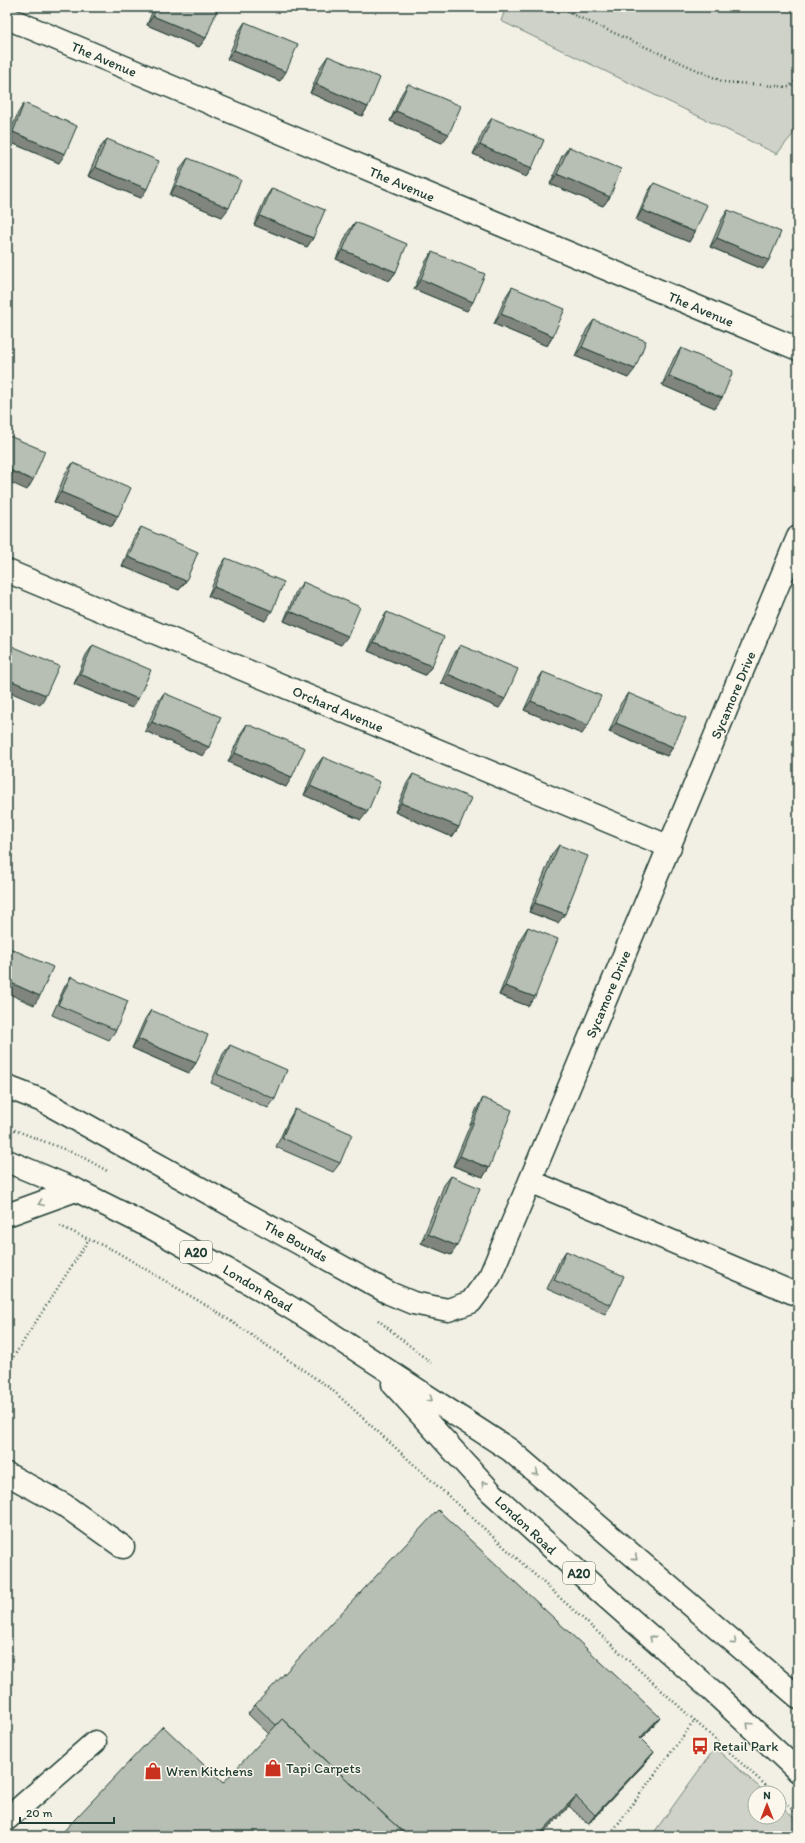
<svg xmlns="http://www.w3.org/2000/svg" width="805" height="1843" viewBox="0 0 805 1843" font-family="Itim,sans-serif">
  <rect width="100%" height="100%" fill="#f2f0e5"/>
  <filter id="ink" filterUnits="userSpaceOnUse"><feTurbulence type="fractalNoise" baseFrequency=".025" numOctaves="2"/><feDisplacementMap in="SourceGraphic" scale="8" xChannelSelector="R" yChannelSelector="G"/><feConvolveMatrix kernelMatrix="1 2 1 2 8 2 1 2 1" color-interpolation-filters="sRGB"/></filter>
  <g filter="url(#ink)">
    <path fill="#cfd2c8" stroke="#77887e" d="M506 7H798V128L777 154 501 21Z
      M715 1748 766 1793H755V1817H779V1804L798 1821V1836H659L655 1831Z"/>
    <g fill="none" stroke-linecap="round" stroke-linejoin="round">
      <g stroke="#1f3d34" stroke-width="25">
        <path id="minor" d="M7 18 798 349
          M798 537 530 1181 798 1295
          M7 571 670 847
          M7 1087 43 1101 389 1293 413 1303 448 1310 471 1302 490 1276 530 1181
          M7 1215 76 1190
          M7 1474 64 1505 123 1547
          M7 1819 95 1742"/>
      </g>
      <g stroke="#1f3d34" stroke-width="25">
        <path id="major" d="M7 1161 76 1190 152 1228 226 1269 301 1314 510 1450 798 1697
          M393 1384 491 1492 597 1589 709 1688 798 1771"/>
      </g>
      <path stroke="#1f3d34" stroke-width="2.5" stroke-dasharray="1 3" stroke-linecap="butt" d="M556 7 724 82 789 87 798 78
        M7 1127 79 1155 109 1172
        M60 1226 115 1251 214 1310 330 1388 774 1793
        M378 1320 431 1363
        M7 1367 89 1239
        M639 1741 653 1726 651 1725
        M779 1797 798 1815
        M574 1810 588 1824 604 1807
        M541 1836 569 1806 570 1807
        M609 1836 695 1720"/>
      <use href="#minor" stroke="#fbf7ec" stroke-width="22"/>
      <use href="#major" stroke="#fbf7ec" stroke-width="22"/>
    </g>
    <path fill="#9da39a" stroke="#1f3d34" d="M154 7H210L206 38 199 47 147 25Z
      M245 22 280 81 227 59 239 31Z
      M328 56 368 107 362 116 310 93 321 66Z
      M408 84 442 143 390 121 402 93Z
      M24 103 59 163 7 141V139L18 113Z
      M492 118 532 168 526 177 473 154 485 127Z
      M107 139 141 198 88 176 100 148Z
      M569 147 610 197 603 206 550 184 562 156Z
      M188 158 222 217 170 195 181 167Z
      M654 183 695 232 689 242 636 220 648 192Z
      M272 188 313 238 307 247 254 225 266 197Z
      M728 210 763 269 710 247 722 219Z
      M355 222 396 272 389 281 336 259 348 232Z
      M432 252 467 311 414 289 426 261Z
      M512 287 553 336 547 346 494 324 506 296Z
      M594 320 628 378 575 356 587 329Z
      M681 348 715 408 662 385 674 358Z
      M73 463 118 516 112 526 54 502 66 472Z
      M141 527 186 581 179 590 122 566 134 537Z
      M226 558 265 621 208 596 220 567Z
      M303 582 341 645 284 621 296 591Z
      M387 612 432 666 425 675 368 651 380 622Z
      M93 645 132 708 74 684 86 655Z
      M460 645 499 708 441 683 454 654Z
      M543 672 582 734 524 710 537 681Z
      M164 693 209 747 203 756 145 731 157 703Z
      M628 693 673 747 667 756 609 732 621 703Z
      M247 724 286 787 228 762 241 733Z
      M323 757 361 820 304 795 316 766Z
      M413 774 459 827 452 837 395 812 407 783Z
      M559 845 558 923 529 912 552 854Z
      M528 927V1006L499 995 522 936Z
      M71 977 116 1030 109 1040 52 1015 65 986Z
      M151 1010 196 1063 189 1073 132 1048 145 1019Z
      M230 1045 275 1099 268 1108 211 1083 223 1054Z
      M483 1098 489 1168 483 1177 453 1166 477 1108Z
      M295 1109 340 1163 333 1172 276 1147 289 1119Z
      M451 1176V1255L421 1243 444 1185Z
      M566 1251 611 1305 605 1314 547 1289 560 1260Z
      M255 1705 653 1726 641 1739 654 1752 647 1761 588 1824 569 1806 269 1734 248 1714Z"/>
    <path fill="#80857d" stroke="#1f3d34" d="M153 16 206 38 199 47 147 25Z
      M234 50 286 72 280 81 227 59Z
      M316 84 368 107 362 116 310 93Z
      M396 111 449 134 442 143 390 121Z
      M13 132 65 154 59 163 7 141V140Z
      M480 145 532 168 526 177 473 154Z
      M95 167 147 189 141 198 88 176Z
      M557 174 610 197 603 206 550 184Z
      M176 185 229 208 222 217 170 195Z
      M642 210 695 232 689 242 636 220Z
      M260 216 313 238 307 247 254 225Z
      M717 238 769 260 763 269 710 247Z
      M343 250 396 272 389 281 336 259Z
      M798 276V281L795 280Z
      M421 279 473 302 467 311 414 289Z
      M501 314 553 336 547 346 494 324Z
      M582 347 635 369 628 378 575 356Z
      M669 376 722 398 715 408 662 385Z
      M7 469 33 480 27 490 7 481Z
      M61 492 118 516 112 526 54 502Z
      M128 557 186 581 179 590 122 566Z
      M214 587 272 611 265 621 208 596Z
      M290 611 348 636 341 645 284 621Z
      M374 642 432 666 425 675 368 651Z
      M80 674 138 699 132 708 74 684Z
      M448 674 505 699 499 708 441 683Z
      M7 679 46 695 40 705 7 691Z
      M531 701 588 725 582 734 524 710Z
      M152 722 209 747 203 756 145 731Z
      M616 723 673 747 667 756 609 732Z
      M235 753 292 777 286 787 228 762Z
      M310 786 368 811 361 820 304 795Z
      M401 803 459 827 452 837 395 812Z
      M535 903 565 914 558 923 529 912Z
      M7 981 40 996 34 1005 7 993Z
      M505 986 535 997 528 1006 499 995Z
      M138 1039 196 1063 189 1073 132 1048Z
      M460 1156 489 1168 483 1177 453 1166Z
      M428 1234 457 1246 451 1255 421 1243Z
      M660 1717 653 1726 633 1748 640 1738Z
      M654 1752 647 1761 588 1824 595 1815Z
      M576 1796 569 1806 541 1836H538Z"/>
    <path fill="#b7beb3" stroke="#1f3d34" d="M157 7H210L217 10 206 38 153 16Z
      M245 22 298 44 286 72 234 50Z
      M328 56 380 78 368 107 316 84Z
      M408 84 461 106 449 134 396 111Z
      M24 103 77 126 65 154 13 132Z
      M492 118 544 140 532 168 480 145Z
      M107 139 159 161 147 189 95 167Z
      M569 147 621 169 610 197 557 174Z
      M188 158 241 180 229 208 176 185Z
      M654 183 707 205 695 232 642 210Z
      M272 188 325 210 313 238 260 216Z
      M728 210 781 232 769 260 717 238Z
      M355 222 407 244 396 272 343 250Z
      M432 252 485 274 473 302 421 279Z
      M512 287 565 309 553 336 501 314Z
      M594 320 646 341 635 369 582 347Z
      M681 348 733 371 722 398 669 376Z
      M7 435 45 451 33 480 7 469Z
      M73 463 131 488 118 516 61 492Z
      M141 527 198 552 186 581 128 557Z
      M226 558 284 582 272 611 214 587Z
      M303 582 360 607 348 636 290 611Z
      M387 612 444 637 432 666 374 642Z
      M7 644 59 666 46 695 7 679Z
      M93 645 151 670 138 699 80 674Z
      M460 645 518 669 505 699 448 674Z
      M543 672 601 696 588 725 531 701Z
      M164 693 221 717 209 747 152 722Z
      M628 693 686 718 673 747 616 723Z
      M247 724 305 748 292 777 235 753Z
      M323 757 380 782 368 811 310 786Z
      M413 774 471 798 459 827 401 803Z
      M559 845 588 856 565 914 535 903Z
      M528 927 558 939 535 997 505 986Z
      M7 947 53 967 40 996 7 981Z
      M71 977 128 1001 116 1030 58 1005Z
      M151 1010 208 1035 196 1063 138 1039Z
      M230 1045 287 1070 275 1099 217 1074Z
      M483 1098 512 1110 489 1168 460 1156Z
      M295 1109 352 1134 340 1163 282 1138Z
      M451 1176 480 1188 457 1246 428 1234Z
      M566 1251 624 1276 611 1305 554 1280Z
      M438 1510 660 1717 640 1738 654 1752 595 1815 576 1796 538 1836H407L282 1719 276 1725 255 1705Z
      M282 1719 407 1836H59L163 1726 223 1783Z"/>
    <defs><path id="oneway-chevron" d="M-2-3.5L2.5 0L-2 3.5" fill="none" stroke-width="1.6" stroke-linecap="round" stroke-linejoin="round"/></defs>
    <g stroke="#8d9a90">
      <use href="#oneway-chevron" transform="translate(41 1203) rotate(159)"/>
      <use href="#oneway-chevron" transform="translate(430 1399) rotate(33)"/>
      <use href="#oneway-chevron" transform="translate(536 1473) rotate(41)"/>
      <use href="#oneway-chevron" transform="translate(484 1484) rotate(-132)"/>
      <use href="#oneway-chevron" transform="translate(635 1558) rotate(41)"/>
      <use href="#oneway-chevron" transform="translate(652 1638) rotate(-139)"/>
      <use href="#oneway-chevron" transform="translate(734 1642) rotate(41)"/>
      <use href="#oneway-chevron" transform="translate(749 1725) rotate(-137)"/>
    </g>
  </g>
  <defs>
    <g id="bus-bare" transform="scale(1.38)"><path d="M-5-6H5V4H4V6H2V4H-2V6H-4V4H-5ZM-3.5-4V0h7V-4ZM-3.5 1.2v1.5H-2V1.2ZM2 1.2v1.5H3.5V1.2Z" fill="#c8321e" stroke="#fbf7ec" stroke-width="2.5" paint-order="stroke"/></g>
    <g id="shop-bare" transform="scale(1.38)"><path d="M-5-2.5h2.3a2.7 3.5 0 0 1 5.4 0H5L5.5 6h-11ZM-1.5-2.5h3a1.5 2.3 0 0 0-3 0Z" fill="#c8321e" stroke="#fbf7ec" stroke-width="2.5" paint-order="stroke"/></g>
  </defs>
  <g fill-rule="evenodd">
    <use href="#bus-bare" x="700" y="1746"/>
    <use href="#shop-bare" x="273" y="1768"/>
    <use href="#shop-bare" x="153" y="1771"/>
  </g>
  <g text-anchor="middle" stroke-width="3" stroke-linejoin="round" paint-order="stroke">
    <g fill="#fbf7ec" stroke="#61756b" stroke-width="1">
      <rect x="180" y="1241" width="32" height="22" rx="3"/>
      <rect x="563" y="1562" width="32" height="22" rx="3"/>
    </g>
    <g font-size="13" font-weight="bold" fill="#1f3d34">
      <text x="196" y="1257">A20</text>
      <text x="579" y="1578">A20</text>
    </g>
    <g font-size="14" fill="#1f3d34" stroke="#fbf7ec">
      <text transform="translate(104 59) rotate(23)" y="5">The Avenue</text>
      <text transform="translate(402 184) rotate(23)" y="5">The Avenue</text>
      <text transform="translate(701 309) rotate(23)" y="5">The Avenue</text>
      <text transform="translate(733 695) rotate(-67)" y="5">Sycamore Drive</text>
      <text transform="translate(338 709) rotate(23)" y="5">Orchard Avenue</text>
      <text transform="translate(608 994) rotate(-67)" y="5">Sycamore Drive</text>
      <text transform="translate(296 1241) rotate(29)" y="5">The Bounds</text>
      <text transform="translate(258 1288) rotate(31)" y="5">London Road</text>
      <text transform="translate(526 1525) rotate(43)" y="5">London Road</text>
    </g>
    <g font-size="14" fill="#1f3d34" stroke="#fbf7ec" text-anchor="start">
      <text x="713" y="1751">Retail Park</text>
      <text x="286" y="1773">Tapi Carpets</text>
      <text x="166" y="1776">Wren Kitchens</text>
    </g>
  </g>
  <rect width="805" height="1843" fill="none" stroke="#fbf7ec" stroke-width="24"/>
  <rect x="12" y="12" width="781" height="1819" fill="none" stroke="#1f3d34" stroke-width="1.5" filter="url(#ink)"/>
  <g transform="translate(767 1805)"><circle r="19" fill="#fbf7ec" stroke="#a3ada2"/>
  <path d="M0-3L7 15L0 10L-7 15Z" fill="#c8321e"/>
  <text y="-6" font-size="11" font-weight="bold" text-anchor="middle" fill="#1f3d34">N</text>
  </g>
  <path d="M20 1817v6h94v-6" fill="none" stroke="#1f3d34" stroke-width="2"/>
  <text x="26" y="1817" font-size="12" fill="#1f3d34" stroke="#fbf7ec" stroke-width="3" paint-order="stroke">20 m</text>
</svg>
